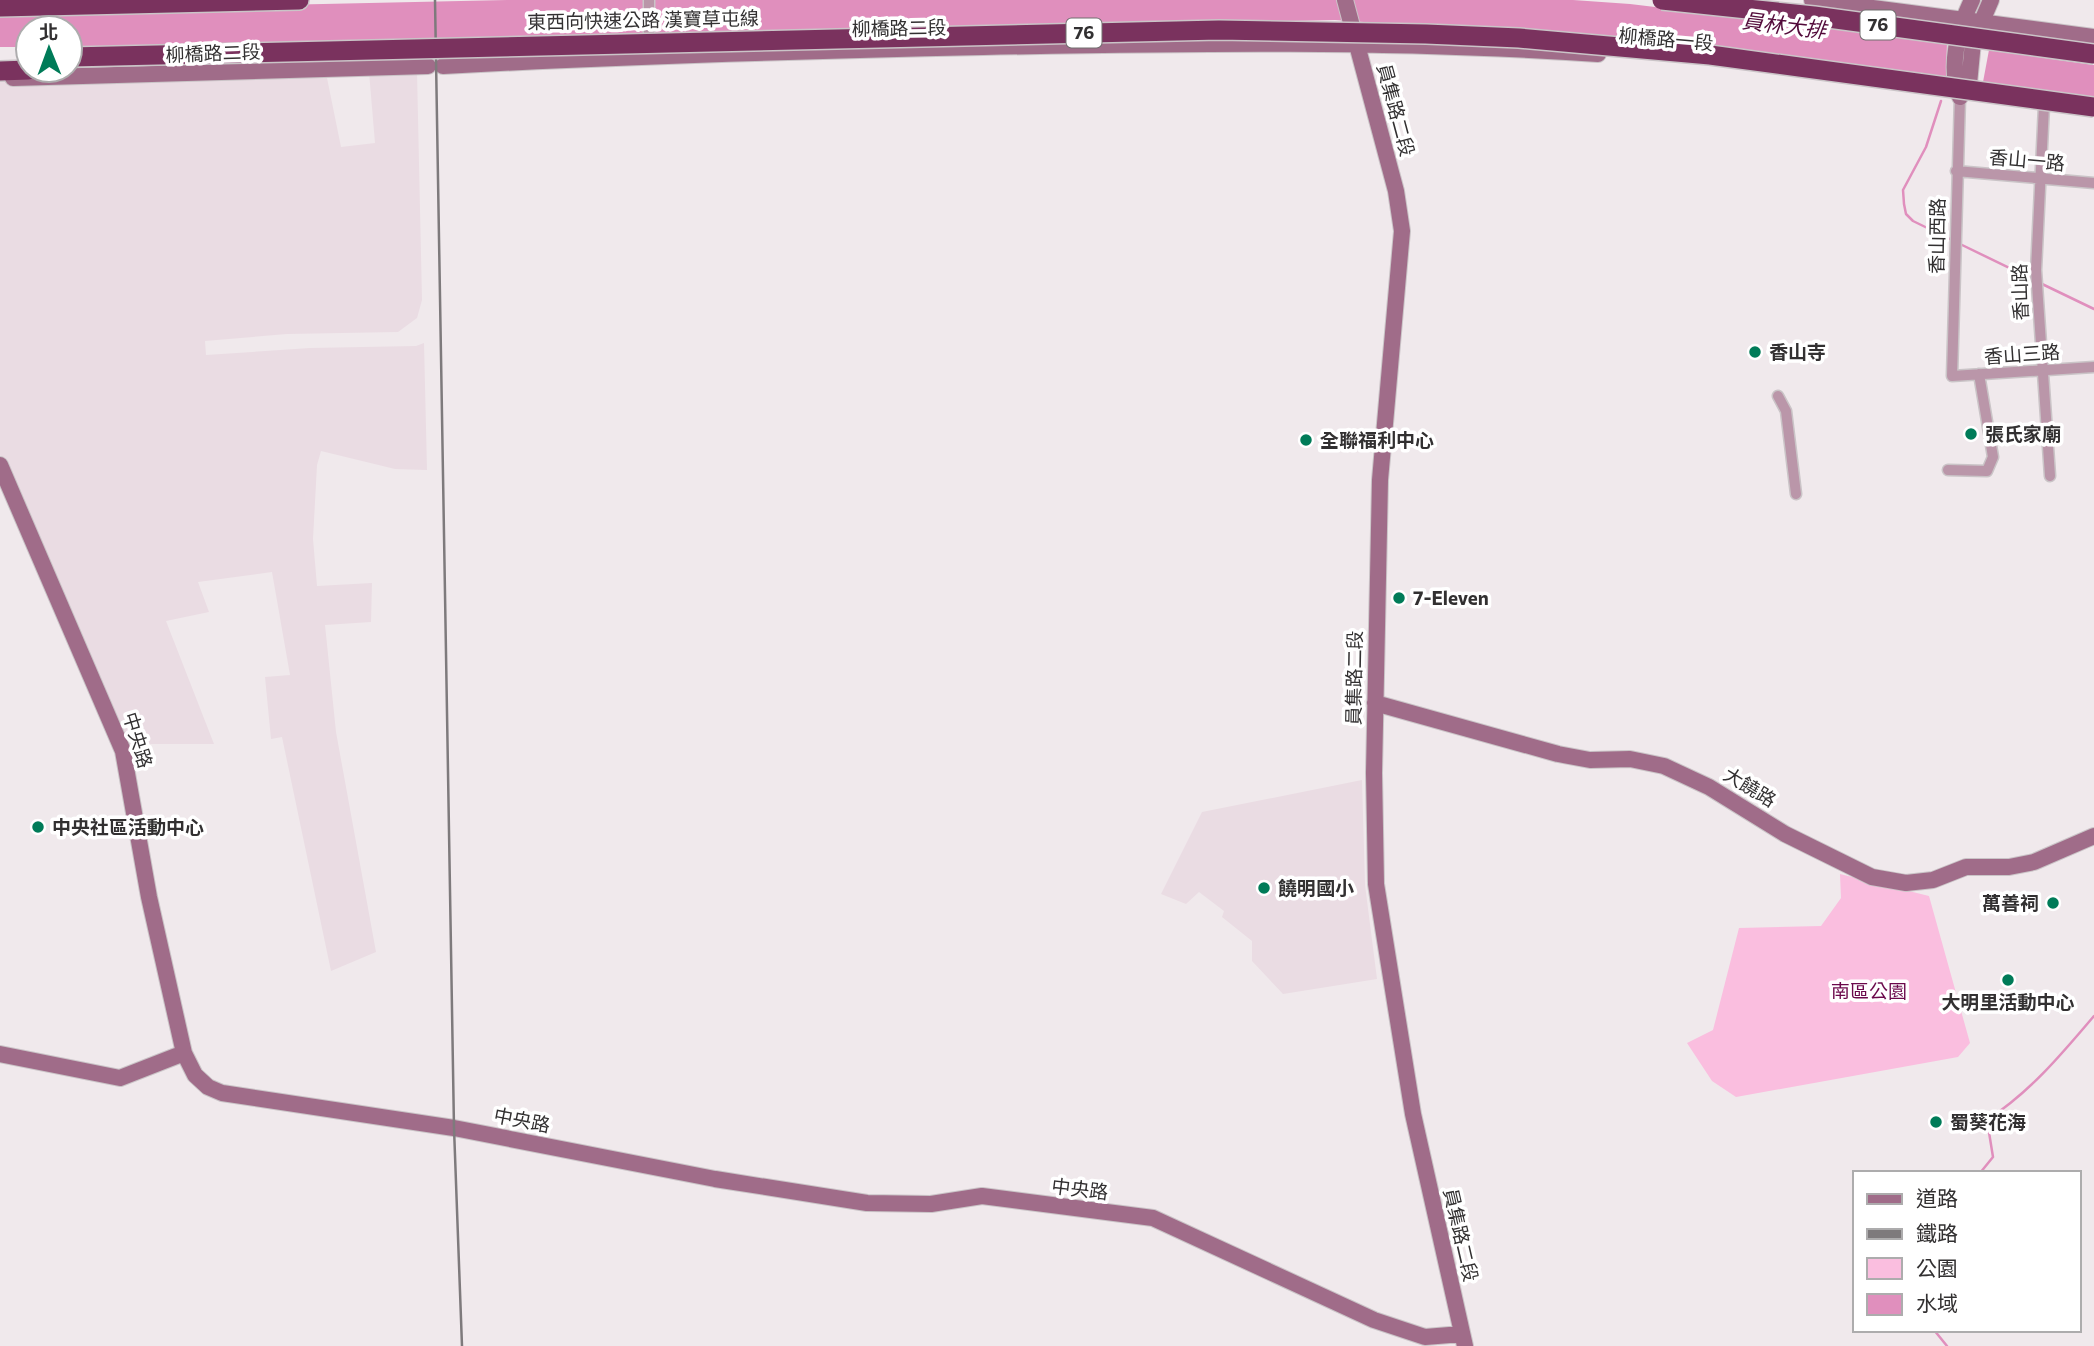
<svg xmlns="http://www.w3.org/2000/svg" width="2094" height="1346" viewBox="0 0 2094 1346" font-family="Commissioner,'Noto Sans TC',sans-serif">
  <rect width="100%" height="100%" fill="#f0e9ec"/>
  <path fill="#eadce3" d="M369 72H417L422 300 417 318 398 332 287 334 205 341 206 355 310 348 416 346 424 343 427 470 395 469 321 451 317 465 313 539 317 586 372 583 371 622 325 625 336 732 376 952 331 971 282 737 271 739 265 677 290 675 272 572 198 582 209 612 166 621 214 744H149L129 750 0 455V82L326 73 341 147 375 143Z
    M1362 780 1365 885 1377 979 1283 994 1252 961V941L1222 917 1224 911 1199 892 1186 904 1161 894 1202 812Z"/>
  <path fill="#fabedf" d="M1840 874 1929 896 1970 1043 1958 1057 1736 1097 1712 1081 1687 1043 1713 1030 1739 928 1821 926 1841 898Z"/>
  <path fill="#e08fbd" d="M507 0H1573L1630 4 1947 42 1946 80 1704 46 1335 20 258 46 70 47V28H28V47H0V11Z
    M1989 50 2094 65V98L1983 82Z"/>
  <g fill="none" stroke-linecap="round" stroke-linejoin="round">
    <path stroke="#e08fbd" stroke-width="2.5" d="M1941 101 1926 147 1903 190 1904 204 1906 214 1913 221 1952 240
      M1958 243 2034 280
      M2040 283 2094 309
      M1980 1173 1993 1157 1987 1120C2030 1092 2061 1055 2094 1016
      M1934 1330 1947 1346"/>
    <g stroke="#cac4c7" stroke-width="13">
      <path id="street" d="M649 0V48
        M1960 97 1952 376 2094 367
        M2044 106 2036 270 2050 476
        M1956 171 2094 183
        M1778 396 1786 411 1796 494
        M1948 470 1987 471 1993 457 1979 374"/>
    </g>
    <g stroke="#cac4c7" stroke-width="18">
      <path id="secondary" d="M1345 0 1396 191 1402 231 1380 480 1374 773 1376 884 1413 1114 1465 1346
        M1812 0 2094 37
        M443 66C623 56 803 51 983 47 1188 43 1393 40 1598 54
        M13 78 428 66
        M1960 97 1969 84 1973 42 1991 0
        M1960 97C1948 67 1958 28 1972 0
        M0 465 123 751 149 897 184 1053 195 1075 208 1087 222 1093 454 1128 715 1179 867 1203 931 1204 982 1196 1153 1218 1374 1320 1425 1337 1462 1334
        M1375 703 1558 754 1590 760 1630 759 1664 766 1709 787 1785 834 1872 877 1906 883 1933 880 1966 867H2009L2034 862 2094 836
        M0 1054 120 1078 184 1053"/>
    </g>
    <g stroke="#cac4c7" stroke-width="22">
      <path id="highway" d="M0 7 299 0
        M0 71 28 70"/>
    </g>
    <use href="#street" stroke="#ba96a9" stroke-width="10"/>
    <use href="#secondary" stroke="#a06c89" stroke-width="16"/>
    <use href="#highway" stroke="#7a325e" stroke-width="19"/>
    <path stroke="#7e7a7c" stroke-width="2.5" d="M435 0 454 1128 462 1346"/>
    <g stroke="#cac4c7" stroke-width="22" stroke-linecap="butt">
      <path id="highway-bridge" d="M1662 0 1814 16 2094 54
        M70 57 1219 30 1426 34 1519 38 1710 55 2094 107"/>
    </g>
    <use href="#highway-bridge" stroke="#7a325e" stroke-width="19"/>
  </g>
  <g fill="#007b58" stroke="#fff" stroke-width="2.5">
    <circle cx="1755" cy="352" r="7"/>
    <circle cx="1971" cy="434" r="7"/>
    <circle cx="1306" cy="440" r="7"/>
    <circle cx="1399" cy="598" r="7"/>
    <circle cx="38" cy="827" r="7"/>
    <circle cx="1264" cy="888" r="7"/>
    <circle cx="2053" cy="903" r="7"/>
    <circle cx="2008" cy="980" r="7"/>
    <circle cx="1936" cy="1122" r="7"/>
  </g>
  <g text-anchor="middle" stroke-width="7" stroke-linejoin="round" paint-order="stroke">
    <g fill="#fff" stroke="#706e6f" stroke-width="2">
      <rect x="1860.5" y="10.5" width="35" height="29" rx="5"/>
      <rect x="1066.5" y="18.5" width="35" height="29" rx="5"/>
    </g>
    <g font-size="18" font-weight="bold" fill="#323031">
      <text x="1878" y="31">76</text>
      <text x="1084" y="39">76</text>
    </g>
    <g font-size="19" fill="#323031" stroke="#fff">
      <text transform="translate(643 20) rotate(-1)" y="7">東西向快速公路 漢寶草屯線</text>
      <text transform="translate(899 28) rotate(-1)" y="7">柳橋路二段</text>
      <text transform="translate(1666 39) rotate(5)" y="7">柳橋路一段</text>
      <text transform="translate(213 53) rotate(-2)" y="7">柳橋路二段</text>
      <text transform="translate(1396 110) rotate(75)" y="7">員集路二段</text>
      <text transform="translate(2027 160) rotate(5)" y="7">香山一路</text>
      <text transform="translate(1937 236) rotate(-89)" y="7">香山西路</text>
      <text transform="translate(2020 292) rotate(-92)" y="7">香山路</text>
      <text transform="translate(2022 354) rotate(-4)" y="7">香山三路</text>
      <text transform="translate(1354 678) rotate(-89)" y="7">員集路二段</text>
      <text transform="translate(138 740) rotate(73)" y="7">中央路</text>
      <text transform="translate(1750 787) rotate(31)" y="7">大饒路</text>
      <text transform="translate(522 1120) rotate(11)" y="7">中央路</text>
      <text transform="translate(1080 1189) rotate(7)" y="7">中央路</text>
      <text transform="translate(1461 1235) rotate(77)" y="7">員集路二段</text>
    </g>
    <g font-size="19" font-weight="bold" fill="#323031" stroke="#fff" text-anchor="start">
      <text x="1769" y="359">香山寺</text>
      <text x="1985" y="441">張氏家廟</text>
      <text x="1320" y="447">全聯福利中心</text>
      <text x="1413" y="605">7-Eleven</text>
      <text x="52" y="834">中央社區活動中心</text>
      <text x="1278" y="895">饒明國小</text>
      <text x="2039" y="910" text-anchor="end">萬善祠</text>
      <text x="2008" y="1009" text-anchor="middle">大明里活動中心</text>
      <text x="1950" y="1129">蜀葵花海</text>
    </g>
    <g font-size="19" fill="#6b094c" stroke="#fff">
      <text x="1869" y="998">南區公園</text>
    </g>
    <g font-size="21" font-style="italic" fill="#520a3a" stroke="#fff">
      <text transform="translate(1784 26) rotate(7)" y="7">員林大排</text>
    </g>
  </g>
  <rect x="1853" y="1171" width="228" height="161" fill="#ffffff" stroke="#adacad" stroke-width="2"/>
  <rect x="1867" y="1194" width="35" height="10" fill="#a06c89" stroke="#adacad" stroke-width="2"/>
  <text x="1916" y="1206" font-size="21" fill="#323031">道路</text>
  <rect x="1867" y="1229" width="35" height="10" fill="#7e7a7c" stroke="#adacad" stroke-width="2"/>
  <text x="1916" y="1241" font-size="21" fill="#323031">鐵路</text>
  <rect x="1867" y="1258" width="35" height="21" fill="#fabedf" stroke="#adacad" stroke-width="2"/>
  <text x="1916" y="1276" font-size="21" fill="#323031">公園</text>
  <rect x="1867" y="1294" width="35" height="21" fill="#e08fbd" stroke="#adacad" stroke-width="2"/>
  <text x="1916" y="1311" font-size="21" fill="#323031">水域</text>
  <g transform="translate(49 49) rotate(359)"><circle r="33" fill="#ffffff" stroke="#adacad" stroke-width="2"/>
  <path d="M0-5L12 26L0 18L-12 26Z" fill="#007b58"/>
  <text y="-10" font-size="19" font-weight="bold" text-anchor="middle" fill="#323031">北</text>
  </g>
</svg>
